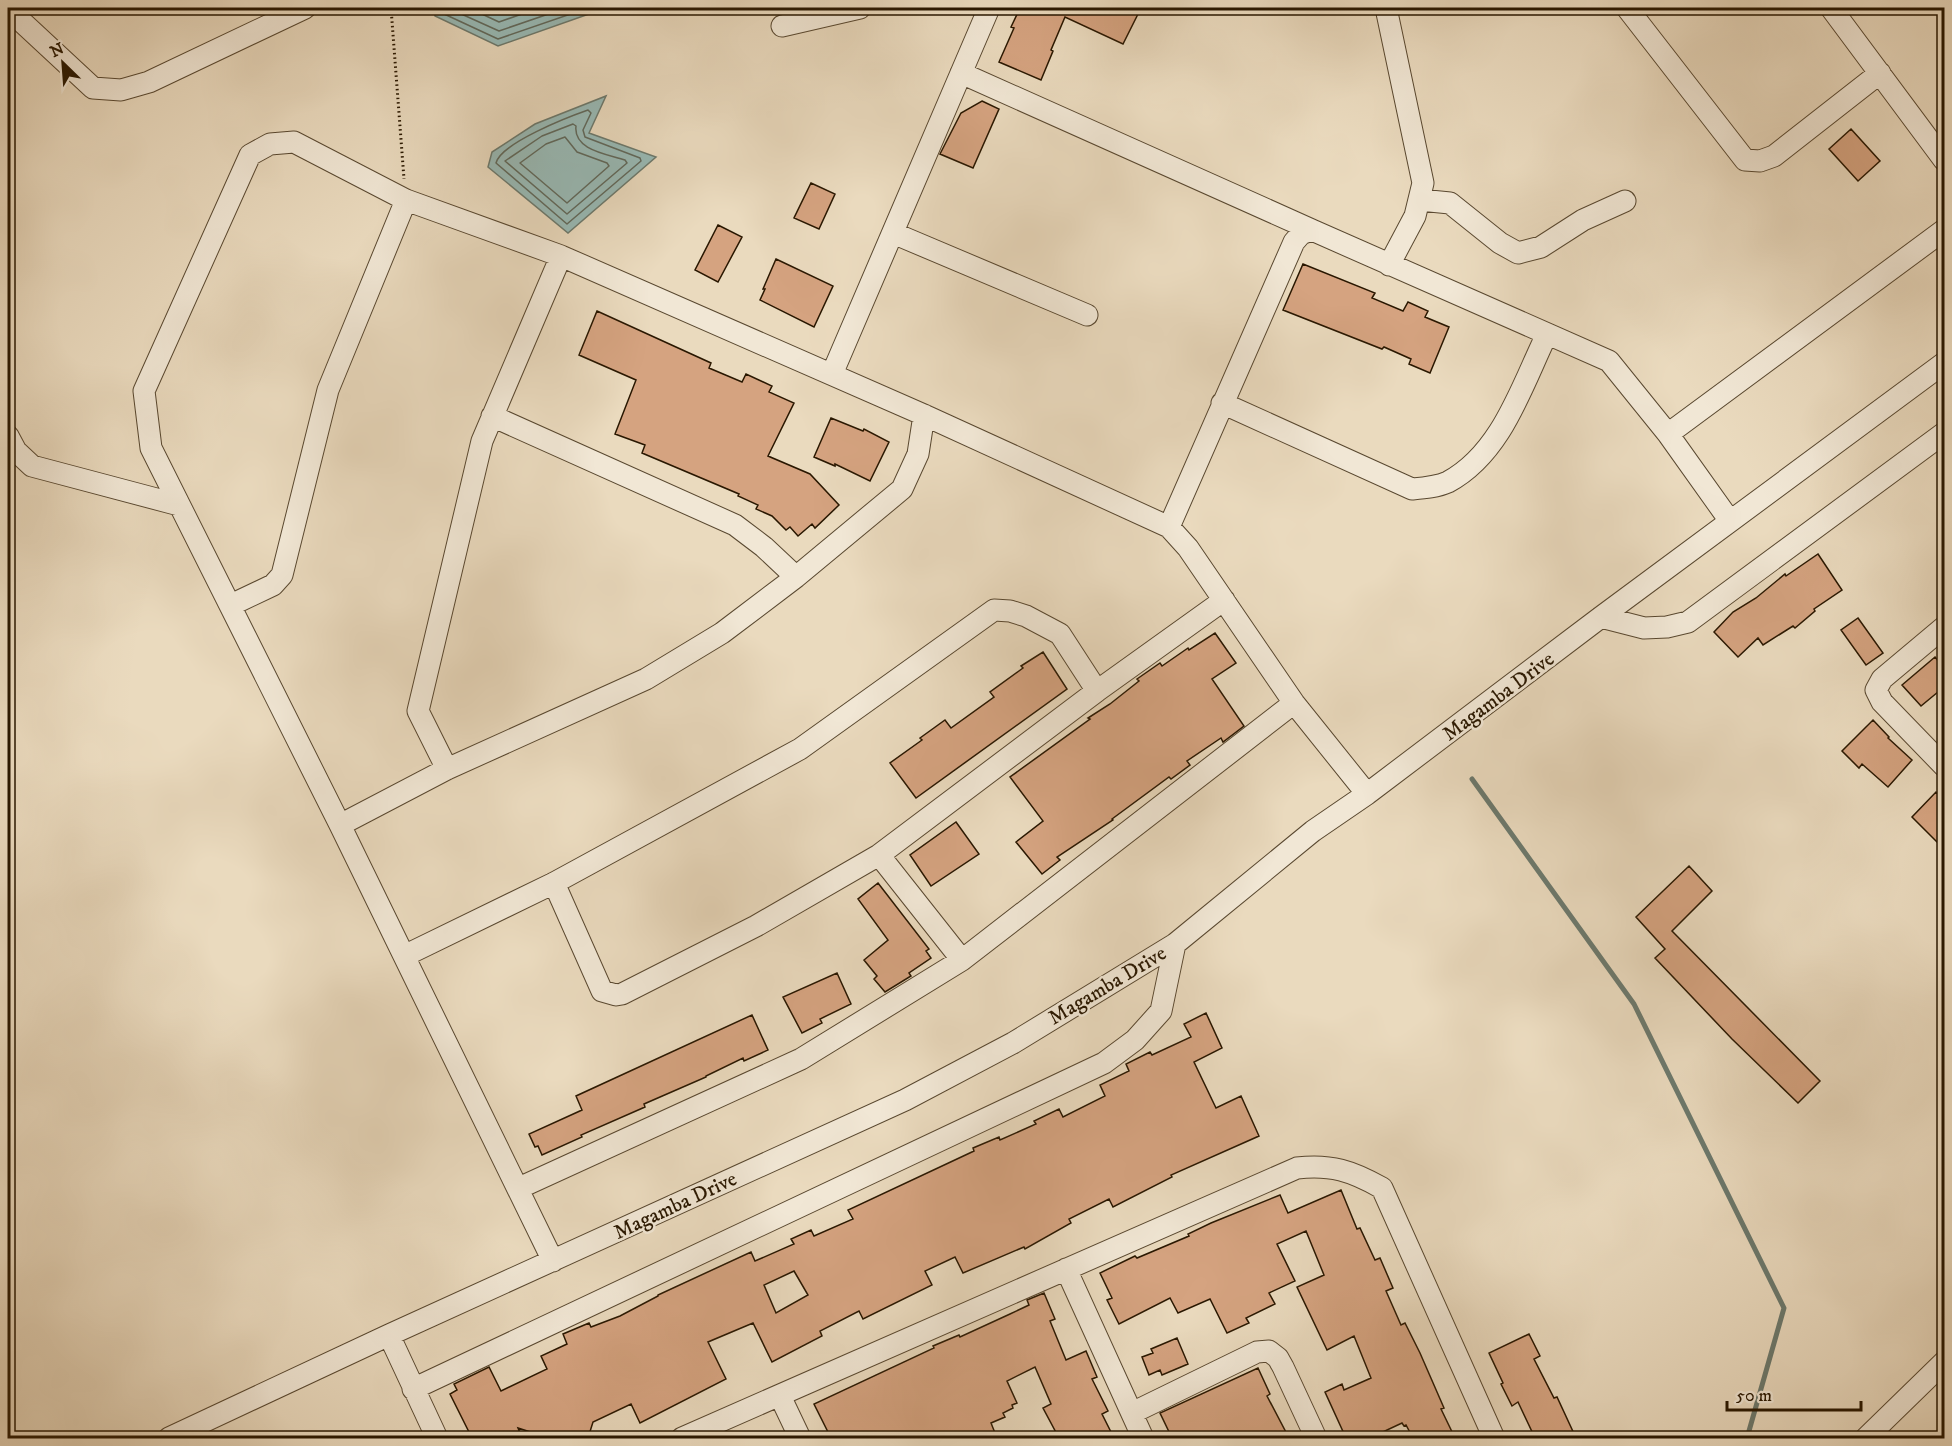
<svg xmlns="http://www.w3.org/2000/svg" width="1952" height="1446" viewBox="0 0 1952 1446" font-family="'IM FELL DW Pica',serif">
  <rect width="100%" height="100%" fill="#eadabe"/>
  <filter id="stains"><feTurbulence type="fractalNoise" baseFrequency=".00333" numOctaves="4"/><feColorMatrix values="0 0 0 0 .2 0 0 0 0 .09 0 0 0 0 .02 0 0 0 .5 -.17"/></filter>
  <radialGradient id="worn" r=".72"><stop offset=".6" stop-color="#630" stop-opacity="0"/><stop offset="1" stop-color="#630" stop-opacity=".3"/></radialGradient>
  <path fill="#98bab6" stroke="#6c796d" stroke-width="1.5" d="M434 8H606L498 46 435 16Z
    M606 96 589 133 656 157 568 233 488 167 492 152 535 124Z"/>
  <g fill="none" stroke-linecap="round" stroke-linejoin="round">
    <path stroke="#60685b" stroke-width="1.5" d="M440 8 442 13 498 39 588 8
      M448 8 499 31 566 8
      M469 8 499 22 539 8
      M588 110 591 113 583 130 585 137 640 158 641 161 567 224 496 163C501 143 568 117 588 110Z
      M573 124 576 126C573 150 607 154 625 160L627 163 567 214 505 161 542 136Z
      M565 137 577 152 607 163 609 166 567 203 520 163 546 144Z"/>
    <path stroke="#6c796d" stroke-width="5" d="M1472 779 1634 1004 1784 1308 1747 1438"/>
  </g>
  <path fill="#d5a380" stroke="#291700" stroke-width="1.5" fill-rule="evenodd" d="M1020 8H1141L1123 44 1065 17 1051 50 1053 51 1041 80 999 62 1014 28 1011 27Z
    M982 101 999 109 973 168 940 154 961 113Z
    M1851 129 1880 161 1858 181 1829 149Z
    M811 183 835 194 819 229 794 218Z
    M718 225 742 237 718 282 695 270Z
    M776 259 833 286 814 327 760 300 765 289H763Z
    M1303 264 1375 293 1372 298 1403 311 1408 302 1428 311 1425 317 1449 327 1430 373 1409 364 1411 359 1384 347 1382 349 1283 310Z
    M597 311 711 363 709 368 742 382 746 374 772 386 769 392 794 403 768 456 810 474 839 505 815 528 812 524 798 536 790 527 786 530 772 516 756 509 758 505 738 496 739 494 642 453 645 445 615 434 636 380 579 355Z
    M831 418 863 431 864 429 889 442 870 481 835 464V466L814 457Z
    M1818 554 1842 590 1814 609 1815 611 1795 628 1793 626 1763 645 1758 638 1738 657 1714 632 1733 612 1756 598 1785 574 1786 576Z
    M1858 618 1883 653 1866 665 1841 630Z
    M1215 633 1236 663 1212 679 1244 726 1223 742 1221 738 1187 761 1190 765 1171 779 1169 777 1112 819 1113 820 1057 857 1060 860 1042 874 1016 842 1043 821 1010 777 1090 719 1088 718 1110 704 1139 681 1137 679 1160 663 1162 666 1188 648 1189 650Z
    M1043 652 1067 689 916 798 890 763 922 740 920 738 945 720 951 728 994 697 990 692 1023 668 1021 666Z
    M1935 657 1944 668V687L1921 706 1902 685Z
    M1873 720 1889 737 1888 738 1912 760 1888 787 1862 764 1859 768 1842 751Z
    M1936 792 1944 800V849L1912 817Z
    M956 822 979 854 931 886 910 855Z
    M1689 866 1712 891 1672 931 1820 1081 1798 1103 1732 1039 1655 958 1665 949 1636 917Z
    M878 883 929 949 926 951 931 958 909 973 911 976 885 992 874 979 877 976 864 960 888 940 858 899Z
    M837 973 851 1004 820 1019 822 1023 802 1033 783 997Z
    M1206 1013 1222 1048 1194 1062 1216 1108 1241 1096 1259 1136 1171 1175 1172 1177 1113 1207 1109 1199 1069 1219 1071 1223 1025 1249 1024 1247 963 1273 955 1257 925 1271 932 1285 863 1319 859 1311 820 1331 822 1336 772 1362 753 1323 708 1342 726 1379 640 1423 631 1404 593 1422 588 1438H549L518 1428 522 1438H472L450 1394 457 1390 454 1384 489 1367 501 1391 547 1369 541 1356 567 1344 563 1334 589 1323 591 1327 620 1316 658 1296V1295L751 1252 755 1261 794 1244 791 1239 811 1230 814 1236 853 1219 848 1210 974 1151 973 1148 999 1137 1000 1140 1036 1124 1034 1121 1059 1109 1063 1117 1105 1096 1100 1085 1129 1071 1126 1064 1150 1052 1152 1055 1191 1037 1184 1024ZM794 1271 808 1295 776 1313 764 1285Z
    M752 1015 768 1050 744 1061 743 1058 706 1076V1077L644 1104 645 1107 581 1135 582 1137 542 1155 538 1146 535 1147 529 1134 582 1110 576 1096Z
    M1341 1190 1357 1229 1360 1228 1375 1260 1380 1258 1393 1288 1386 1291 1401 1325 1405 1323 1420 1353 1444 1408 1441 1409 1455 1438H1413L1406 1425 1404 1426 1402 1423 1370 1438H1346L1325 1392 1342 1384 1344 1390 1371 1378 1354 1336 1327 1350 1297 1287 1324 1275 1306 1231 1277 1244 1295 1281 1269 1293 1275 1304 1246 1318 1249 1323 1227 1333 1210 1299 1178 1313 1170 1298 1119 1324 1107 1300 1112 1298 1100 1273 1135 1256 1137 1258 1189 1236 1188 1234 1211 1223 1280 1195 1288 1213Z
    M1044 1293 1055 1319 1050 1321 1066 1360 1086 1351 1097 1377 1092 1379 1108 1411 1102 1414 1114 1438H1059L1043 1408 1051 1404 1035 1367 1007 1381 1017 1403 1012 1405 1013 1408 1003 1413 1005 1417 991 1423 997 1438H831L814 1404 934 1348 933 1346 959 1335 960 1337 1010 1314 1029 1305 1027 1300Z
    M1529 1334 1540 1356 1534 1359 1554 1398 1557 1397 1576 1438H1535L1518 1402 1512 1406 1501 1384 1503 1383 1489 1353Z
    M1177 1338 1188 1364 1162 1375 1160 1370 1149 1375 1142 1357 1153 1353 1151 1349Z
    M1258 1368 1270 1394 1267 1396 1289 1438H1172L1160 1413Z"/>
  <g fill="none" stroke-linecap="round" stroke-linejoin="round">
    <g stroke="#594830" stroke-width="23">
      <path id="minor" d="M1386 8 1423 183 1415 216 1389 265
        M1627 8 1745 160 1760 161 1774 156 1880 73
        M1831 8 1944 160
        M8 9 93 88 121 90 149 82 305 8
        M782 26 860 8
        M961 73 1312 230
        M1420 200 1450 203 1500 243 1518 253 1541 247 1583 220 1625 201
        M893 233 1087 315
        M832 374 989 8
        M1222 403 1412 489C1424 488 1437 487 1448 482 1502 453 1522 385 1547 334
        M492 416 735 525 764 547 796 577
        M1668 434 1944 230
        M8 436 16 451 32 466 179 505
        M1169 527 1294 242 1301 234 1312 230 1609 361 1668 434 1730 521
        M231 605 273 585 282 575 328 390 406 200
        M1601 617 1644 628 1667 627 1688 622 1944 433
        M1944 627 1882 679 1876 690 1882 702 1944 766
        M447 769 418 711 482 441 561 256
        M340 825 447 769 646 679 722 633 796 577 902 489 918 454 924 415
        M879 855 962 960 1294 703
        M554 883 602 991 616 995 622 994 756 926 879 855 1097 691
        M404 956 554 883 800 749 994 610 1010 611 1026 616 1060 634 1097 691 1224 600
        M519 1188 801 1059 962 960
        M553 1261 340 825 151 448 144 391 250 155 270 144 294 142 406 200 561 256 924 415 1169 527 1188 548 1294 703 1367 794
        M1066 1269 1143 1438
        M389 1335 437 1438
        M413 1389 1104 1063 1135 1040 1161 1011 1175 944
        M780 1396 800 1438
        M1132 1413 1257 1352 1269 1351 1278 1358 1283 1367 1316 1438
        M169 1438 389 1335 905 1100 1013 1043 1175 944 1313 831 1367 794 1601 617 1944 363
        M682 1438 1297 1168C1331 1164 1352 1171 1382 1188L1494 1438
        M1866 1438 1944 1362"/>
    </g>
    <path stroke="#291700" stroke-width="3" stroke-dasharray="1.5 3" stroke-linecap="butt" d="M391 8 404 179"/>
    <use href="#minor" stroke="#f1e7d5" stroke-width="21"/>
  </g>
  <g text-anchor="middle" stroke-width="5" stroke-linejoin="round" paint-order="stroke">
    <g font-size="21" fill="#291700" stroke="#f1e7d5">
      <text transform="translate(1498 696) rotate(-37)" y="7">Magamba Drive</text>
      <text transform="translate(1107 985) rotate(-31)" y="7">Magamba Drive</text>
      <text transform="translate(675 1205) rotate(-25)" y="7">Magamba Drive</text>
    </g>
  </g>
  <rect width="1952" height="1446" fill="none" stroke="#eadabe" stroke-width="30"/>
  <rect x="9" y="9" width="1934" height="1428" fill="none" stroke="#291700" stroke-width="3"/>
  <rect x="15" y="15" width="1922" height="1416" fill="none" stroke="#291700" stroke-width="1.5"/>
  <g transform="translate(63 63) rotate(335)" stroke="#f1e7d5" stroke-width="4.5" paint-order="stroke">
  <path d="M0-4.5L10 22L0 15L-10 22Z" fill="#291700"/>
  <text y="-9" font-size="16" font-weight="bold" text-anchor="middle" fill="#291700">N</text>
  </g>
  <path d="M1727 1401v9h134v-9" fill="none" stroke="#291700" stroke-width="3"/>
  <text x="1736" y="1401" font-size="18" fill="#291700" stroke="#f1e7d5" stroke-width="4.5" paint-order="stroke">50 m</text>
  <rect width="100%" height="100%" filter="url(#stains)"/>
  <rect width="100%" height="100%" fill="url(#worn)"/>
</svg>
